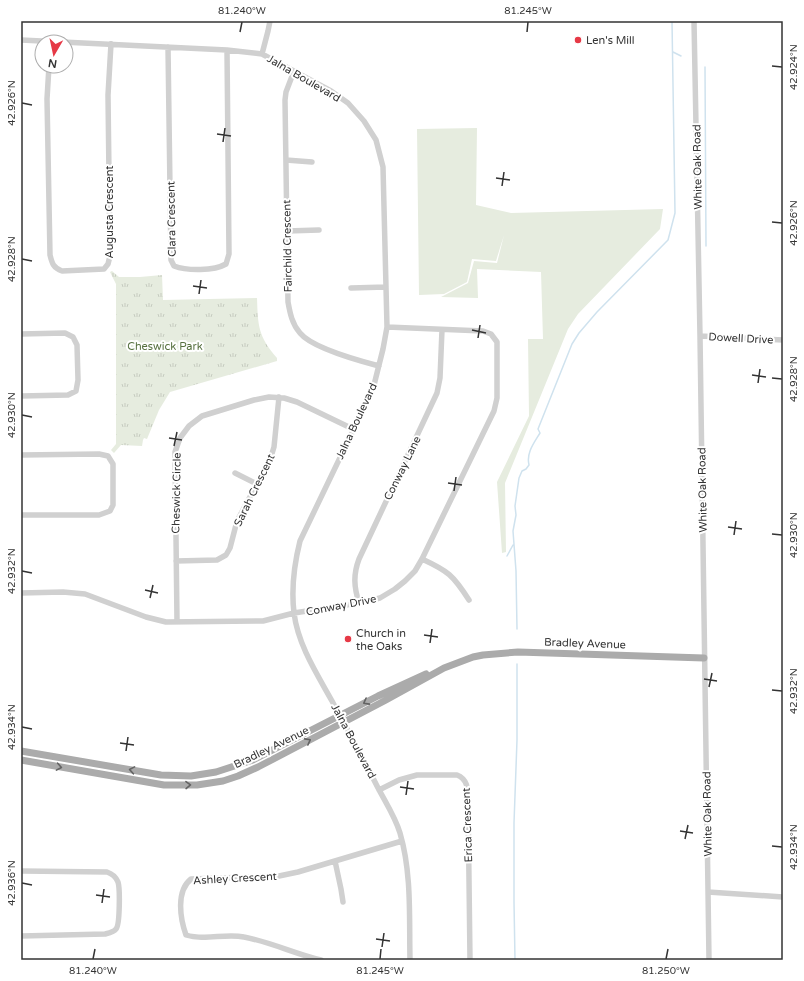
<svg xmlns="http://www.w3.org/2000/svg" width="804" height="981" viewBox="0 0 804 981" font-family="'Varela Round',sans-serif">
  <defs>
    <pattern id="park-tufts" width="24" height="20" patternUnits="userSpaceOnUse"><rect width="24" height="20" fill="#e6ecdf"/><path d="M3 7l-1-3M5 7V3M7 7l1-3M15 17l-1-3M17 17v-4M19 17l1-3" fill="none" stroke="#c6cbc0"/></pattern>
  </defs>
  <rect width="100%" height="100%" fill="#fff"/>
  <path fill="#e6ecdf" d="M477 128 476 205 511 213 663 209 660 229 578 314 568 329 505 483 506 552 502 553 497 482 529 416 528 339H543L541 272 477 269 478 298 441 297 468 283 474 261 497 263 504 235 496 261 472 259 467 282 444 294 419 295 417 129Z"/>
  <path fill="url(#park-tufts)" d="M112 271 119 277H140L162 275 163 300 257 298C258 326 258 336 277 358V361L170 392 159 410 147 439 144 438 143 440 142 446 121 445 114 453 111 450 116 444V284L110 272Z"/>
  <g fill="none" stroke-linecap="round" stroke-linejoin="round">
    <path stroke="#cfe2ee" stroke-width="1.5" d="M673 52 681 56
      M705 67 706 246
      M507 556 513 545
      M517 629 516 571 513 531 516 515 515 506 519 478 522 471 526 469 529 465C526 453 534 443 540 433L538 429 572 344 579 333 597 312 668 240 675 213 672 21
      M515 960 514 902V823L517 740V664"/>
    <path stroke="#d0d0d0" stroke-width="5.5" d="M694 21 700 336 709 960
      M21 40 227 50 262 54 331 91 348 103 364 121 376 140 383 167 387 327 383 349 373 389 300 541C294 565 291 588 294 613 298 645 317 674 332 701 347 729 362 756 376 784 384 800 395 816 400 833 412 874 409 918 410 960
      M168 47 171 260 174 266C187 271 214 271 226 264L229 254 227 50
      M262 54 268 31 270 21
      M49 66 47 99 50 255C52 263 53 268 62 271L104 269 108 264 110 256 108 95 111 44
      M294 71 286 92 285 100 288 302C290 313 292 324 300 333 312 348 360 361 379 366
      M286 160 312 162
      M287 231 319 230
      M351 288 386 287
      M21 334 65 333 73 337 77 345 78 380 76 391 68 395 21 396
      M700 336 783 340
      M21 455 99 454 108 456 113 464V505L110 511 99 515H21
      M235 473 257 484
      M422 559C448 571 453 575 469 600
      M176 561 217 560 226 555 230 548 237 521 270 460 274 447 279 397
      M21 593 63 592 85 594 146 617 166 622 263 621 294 613 359 603 380 598 395 589 405 581 415 571 422 559 494 411 497 398V342L491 334 483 331 387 327
      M359 603C354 587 353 575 359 559L437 393 440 378 442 330
      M177 621 175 452 180 438 189 426 202 416 254 400 269 397 284 398 297 402 353 429
      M379 790 399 780 417 775H457C467 779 468 788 468 798L470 960
      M335 861 341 889 343 902
      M21 871 107 872C113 874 116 877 118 882 120 888 120 925 116 929 114 932 109 933 105 934L21 936
      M708 892 783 897
      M321 960C295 954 271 942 244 937 225 933 205 941 186 935 180 918 176 891 191 879L279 876 298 872 402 841"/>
    <path stroke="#ababab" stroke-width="7" d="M21 751 161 775 191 776 216 772 253 760 378 696 426 674
      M21 760 164 785H197L223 781 238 776 258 767 386 700 444 668 473 657 483 655 518 652 704 658"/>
  </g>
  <defs><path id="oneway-chevron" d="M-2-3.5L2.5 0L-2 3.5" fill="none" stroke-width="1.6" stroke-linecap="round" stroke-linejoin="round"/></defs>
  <g stroke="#636363">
    <use href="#oneway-chevron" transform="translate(366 702) rotate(152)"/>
    <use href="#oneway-chevron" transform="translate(308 741) rotate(-28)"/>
    <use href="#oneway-chevron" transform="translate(59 767) rotate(10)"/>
    <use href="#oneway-chevron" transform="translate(132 770) rotate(-170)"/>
    <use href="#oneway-chevron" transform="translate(188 785) rotate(-1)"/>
  </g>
  <path fill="none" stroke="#333" stroke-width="1.5" d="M240 32 242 22M527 32 528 22M772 66 782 67M22 103 32 105M217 134 231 136M223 142 225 128M496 178 510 180M502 186 504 172M772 222 782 223M22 259 32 261M193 286 207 288M199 294 201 280M472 330 486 333M478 338 480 325M752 375 766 377M772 378 782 379M758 383 760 369M22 415 32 417M169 438 182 440M174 446 177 432M448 483 462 485M454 491 456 477M728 527 742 529M772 534 782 535M734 535 736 521M22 571 32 573M145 590 158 593M150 598 153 585M424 635 438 637M430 643 432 629M704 679 717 681M709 687 712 673M772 690 782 691M22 727 32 729M120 743 134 745M126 751 128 737M400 787 414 789M406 795 408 781M680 831 693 833M685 839 688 825M772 846 782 847M22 883 32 885M96 895 110 897M102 903 104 889M376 939 390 941M382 947 384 933M93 959 95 949M380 959 381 949M666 959 668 949"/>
  <g fill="#e63946" stroke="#fff" stroke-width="1.5">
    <circle cx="578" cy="40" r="4"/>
    <circle cx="348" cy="639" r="4"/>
  </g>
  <g text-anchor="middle" stroke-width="4" stroke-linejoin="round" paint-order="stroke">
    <g font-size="11" fill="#333" stroke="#fff" text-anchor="start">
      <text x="586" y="44">Len's Mill</text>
      <text x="356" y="637">Church in<tspan x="356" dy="13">the Oaks</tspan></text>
    </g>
    <g font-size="11" fill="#333" stroke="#fff">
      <text transform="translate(304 78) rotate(30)" y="4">Jalna Boulevard</text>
      <text transform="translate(697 167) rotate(-91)" y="4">White Oak Road</text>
      <text transform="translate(109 212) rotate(-90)" y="4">Augusta Crescent</text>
      <text transform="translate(171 219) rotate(-91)" y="4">Clara Crescent</text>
      <text transform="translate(287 246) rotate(-91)" y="4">Fairchild Crescent</text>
      <text transform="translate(741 338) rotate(3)" y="4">Dowell Drive</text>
      <text transform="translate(356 421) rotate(-65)" y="4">Jalna Boulevard</text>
      <text transform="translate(402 468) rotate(-64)" y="4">Conway Lane</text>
      <text transform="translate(254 490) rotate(-64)" y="4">Sarah Crescent</text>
      <text transform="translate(702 490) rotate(-91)" y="4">White Oak Road</text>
      <text transform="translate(176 493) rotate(-89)" y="4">Cheswick Circle</text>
      <text transform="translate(341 605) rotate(-11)" y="4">Conway Drive</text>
      <text transform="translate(585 643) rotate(2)" y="4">Bradley Avenue</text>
      <text transform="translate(354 741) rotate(62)" y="4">Jalna Boulevard</text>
      <text transform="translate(271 747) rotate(-26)" y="4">Bradley Avenue</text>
      <text transform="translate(707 814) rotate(-91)" y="4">White Oak Road</text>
      <text transform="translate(467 825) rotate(-92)" y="4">Erica Crescent</text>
      <text transform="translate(235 878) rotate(-3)" y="4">Ashley Crescent</text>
    </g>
    <g font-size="11" fill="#56703f" stroke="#fff">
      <text x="165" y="350">Cheswick Park</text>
    </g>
  </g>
  <rect width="804" height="981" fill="none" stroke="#ffffff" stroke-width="44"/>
  <g transform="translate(54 54) rotate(189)"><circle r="19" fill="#ffffff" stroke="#adadad"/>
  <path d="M0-3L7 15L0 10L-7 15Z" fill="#e63946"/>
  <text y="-6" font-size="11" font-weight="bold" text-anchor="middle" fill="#333333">N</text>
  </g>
  <rect x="22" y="22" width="760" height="937" fill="none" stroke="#333" stroke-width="1.5"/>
  <g font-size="10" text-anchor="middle" fill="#333">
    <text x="242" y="14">81.240°W</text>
    <text x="528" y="14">81.245°W</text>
    <text transform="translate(793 67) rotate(-90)" y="4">42.924°N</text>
    <text transform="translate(11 103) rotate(-90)" y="4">42.926°N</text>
    <text transform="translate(793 223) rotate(-90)" y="4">42.926°N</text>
    <text transform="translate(11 259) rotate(-90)" y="4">42.928°N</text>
    <text transform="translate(793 379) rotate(-90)" y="4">42.928°N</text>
    <text transform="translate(11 415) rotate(-90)" y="4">42.930°N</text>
    <text transform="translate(793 535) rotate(-90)" y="4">42.930°N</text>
    <text transform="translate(11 571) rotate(-90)" y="4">42.932°N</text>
    <text transform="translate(793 691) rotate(-90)" y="4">42.932°N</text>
    <text transform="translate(11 727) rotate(-90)" y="4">42.934°N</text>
    <text transform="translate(793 847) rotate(-90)" y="4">42.934°N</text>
    <text transform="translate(11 883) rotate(-90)" y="4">42.936°N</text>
    <text x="93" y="974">81.240°W</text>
    <text x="380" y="974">81.245°W</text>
    <text x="666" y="974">81.250°W</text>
  </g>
</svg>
